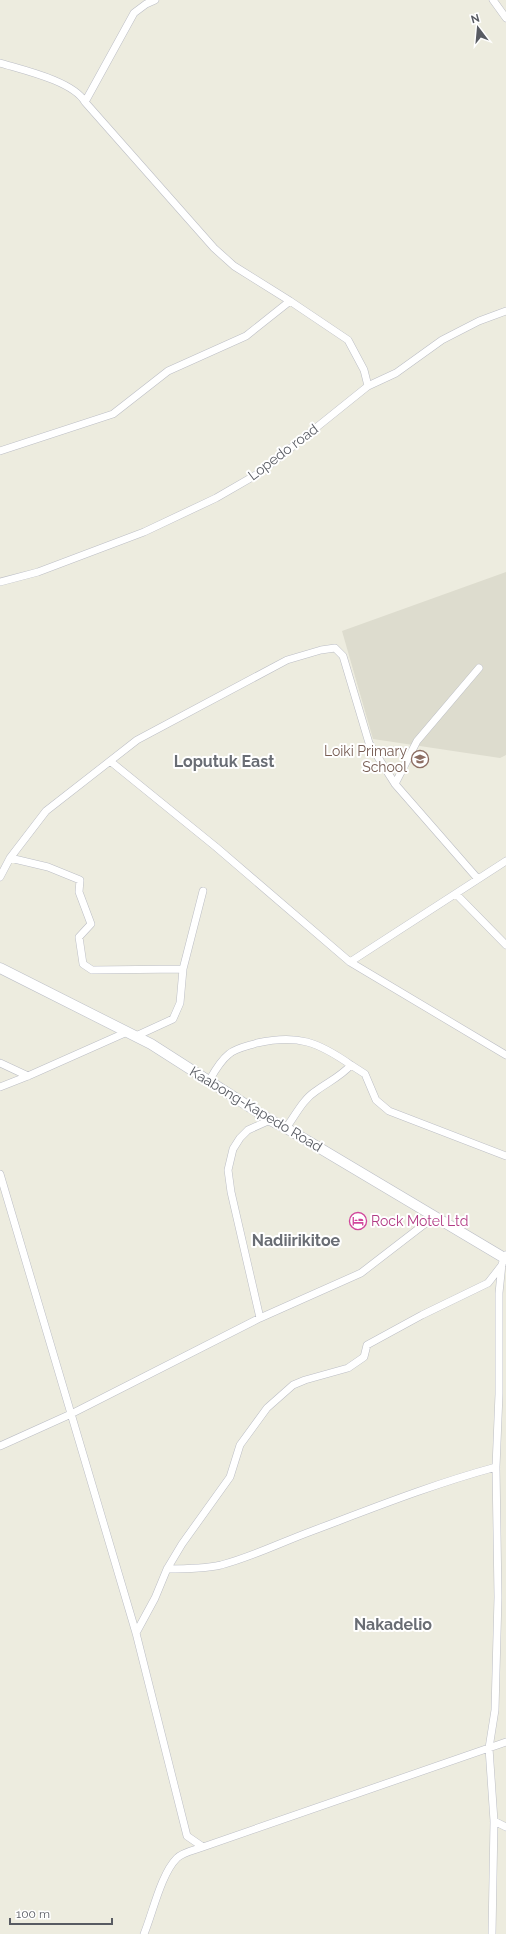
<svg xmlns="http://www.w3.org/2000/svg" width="506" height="1934" viewBox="0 0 506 1934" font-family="Raleway,sans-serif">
  <rect width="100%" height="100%" fill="#edecdf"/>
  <path fill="#dddcce" d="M506 572V755L500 758 373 739 342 631Z"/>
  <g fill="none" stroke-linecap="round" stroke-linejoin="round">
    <g stroke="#bcbec5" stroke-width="8">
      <path id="street" d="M493 0 506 18
        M0 63C23 70 73 81 85 102L214 248 234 266 290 301 348 340 364 370 368 386
        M85 102 134 13 146 4 155 0
        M0 451 113 414 168 371 246 336 290 301
        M0 582 38 572 144 532 216 498 261 472 368 386 396 373 442 340 479 321 506 311
        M110 761 216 847 350 962 506 1055
        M395 784 417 741 479 668
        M10 858 48 867 80 880 79 892 91 924 79 937 83 964 92 970 183 969
        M0 877 10 858 46 811 137 740 287 660 321 650 335 648 343 656 369 743 395 784 478 879
        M456 894 506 945
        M350 962 506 861
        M136 1036 173 1019 180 1003 183 969 203 891
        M0 1063 28 1076
        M209 1081C214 1072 220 1061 229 1054 236 1048 248 1046 257 1043 298 1034 318 1042 351 1065
        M0 1087 28 1076 127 1032
        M286 1128C295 1116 303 1099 316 1091 328 1082 340 1077 351 1065L365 1074 376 1100 389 1111 506 1156
        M0 1174 136 1633 187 1836 203 1847C195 1850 183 1852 177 1858 161 1874 153 1912 144 1934
        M260 1318 231 1192 228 1170 233 1149 240 1138 248 1130 270 1120
        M0 1446 71 1414 260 1318 361 1273 435 1216
        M167 1569C185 1569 203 1569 221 1565 252 1557 282 1542 312 1531 373 1508 433 1484 496 1467
        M136 1633 155 1598 167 1569 182 1544 230 1477 240 1445 267 1408 293 1385 305 1380 348 1368 364 1357 367 1345 422 1315 488 1283 502 1265
        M494 1821 506 1827
        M203 1847 506 1742
        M492 1934 494 1821 489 1748 495 1710 498 1597 496 1467 499 1394V1293L502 1264 506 1255"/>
    </g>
    <g stroke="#bcbfc7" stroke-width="11">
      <path id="secondary" d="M0 968 151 1044 270 1120 286 1128 506 1259"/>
    </g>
    <use href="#street" stroke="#fff" stroke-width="7"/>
    <use href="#secondary" stroke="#fff" stroke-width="10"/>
  </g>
  <defs>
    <g id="school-ring" transform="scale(0.9)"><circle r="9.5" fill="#fff" stroke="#8d6e63" stroke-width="1.5"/><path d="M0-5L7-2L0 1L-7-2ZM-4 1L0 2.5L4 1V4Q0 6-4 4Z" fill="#8d6e63"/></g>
    <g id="hotel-ring" transform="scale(0.9)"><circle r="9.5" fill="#fff" stroke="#d1479c" stroke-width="1.5"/><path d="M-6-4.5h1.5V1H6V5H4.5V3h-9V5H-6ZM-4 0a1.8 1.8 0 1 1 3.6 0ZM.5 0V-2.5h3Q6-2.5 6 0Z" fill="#d1479c"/></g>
  </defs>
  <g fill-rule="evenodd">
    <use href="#school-ring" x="420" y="759"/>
    <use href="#hotel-ring" x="358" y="1221"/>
  </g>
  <g text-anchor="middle" stroke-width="4" stroke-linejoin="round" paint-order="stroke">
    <g font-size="14" fill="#585b62" stroke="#fff">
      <text transform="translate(283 452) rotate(-37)" y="5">Lopedo road</text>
      <text transform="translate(256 1109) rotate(31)" y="5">Kaabong-Kapedo Road</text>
    </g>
    <g font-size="14" fill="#785e54" stroke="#fff" text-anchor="end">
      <text x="407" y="756">Loiki Primary<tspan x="407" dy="16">School</tspan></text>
    </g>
    <g font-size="14" fill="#b23c85" stroke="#fff" text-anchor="start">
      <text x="371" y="1226">Rock Motel Ltd</text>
    </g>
    <g font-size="16" font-weight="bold" fill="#696d74" stroke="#fff">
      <text x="224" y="767">Loputuk East</text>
      <text x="296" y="1246">Nadiirikitoe</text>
      <text x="393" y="1630">Nakadelio</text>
    </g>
  </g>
  <g transform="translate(478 28) rotate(344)" stroke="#ffffff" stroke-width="3" paint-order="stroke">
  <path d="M0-3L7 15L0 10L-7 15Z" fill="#585b62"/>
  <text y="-6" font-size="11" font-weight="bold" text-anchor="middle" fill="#585b62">N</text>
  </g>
  <path d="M10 1918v6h102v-6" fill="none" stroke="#585b62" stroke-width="2"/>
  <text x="16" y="1918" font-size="12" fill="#585b62" stroke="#ffffff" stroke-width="3" paint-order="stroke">100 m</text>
</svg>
